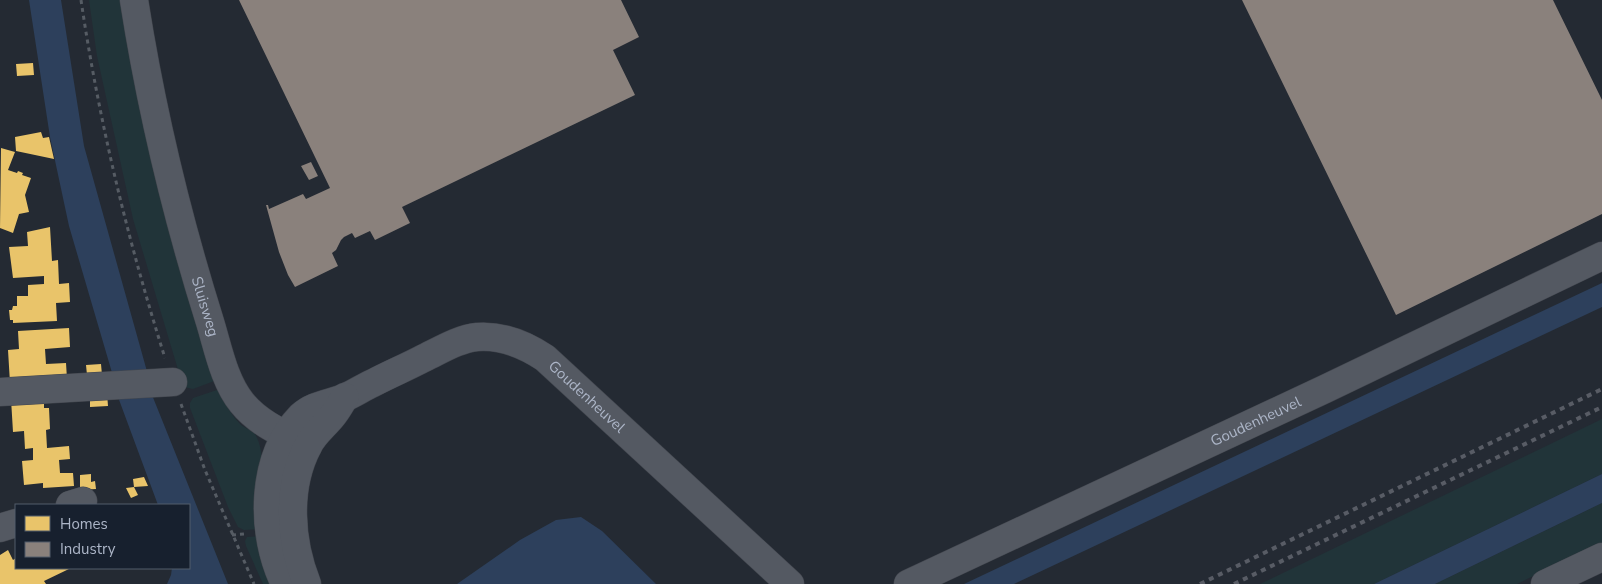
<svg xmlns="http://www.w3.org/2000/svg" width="1602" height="584" viewBox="0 0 1602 584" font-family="'Nunito Sans',sans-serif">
  <rect width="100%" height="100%" fill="#242a33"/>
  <path fill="#213439" d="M89 0H124L217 380 193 389 184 387 182 383 133 219 97 56Z
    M220 389C224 402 231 415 241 425 245 428 251 430 254 433 268 450 262 507 262 529L244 530 238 527 228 507 190 408V403L193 398Z
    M1602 419V474L1374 584H1260Z
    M1602 503V543L1517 584H1435Z
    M262 536 276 584H263L246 546 245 541 247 537Z"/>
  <path fill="#2d405c" d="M29 0H61L84 146 148 375 152 395 228 584H167L171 575 172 568H189V505H158L118 397 113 376 69 226 50 137Z
    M1602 283V307L1014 584H964Z
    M1602 474V503L1435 584H1374Z
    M581 517 602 531 656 584H457L520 540 556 520Z"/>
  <path fill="#e9c46a" d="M33 63 34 75 17 76 16 64Z
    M41 132 43 138 49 137 54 159 16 151 15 137Z
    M1 148 15 152 8 170 17 173 18 171 23 173 22 175 31 178 25 195 29 212 19 214 13 233 0 228Z
    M50 227 52 261 58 260 59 284 69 283 70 302 56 303 57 321 13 323V320H10L9 310H12L13 306H17V296H28V285L44 284V276L13 278 9 247 28 246 27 232Z
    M69 328 70 347 45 349 46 364 66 363 67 379 10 383 8 350 19 349 18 331Z
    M101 364 102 375H87L86 365Z
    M107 393 108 406 90 407V394Z
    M44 397V408H49L50 429 46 430 47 448 69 446 70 459 59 460 60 473H73L74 486 43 488V483L24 485 22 461 33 460V448L25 449 24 431 13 432 11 399Z
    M91 474V482L95 481 96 489 80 490V475Z
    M144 477 148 486 134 487 138 495 131 498 126 488 134 487 133 479Z
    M8 550 13 560 16 558V568H71L44 581 46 584H0V555Z"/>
  <path fill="#8a817c" d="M239 0H621L639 37 613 50 635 95 402 207 410 223 375 240 370 231 355 238 352 233 344 237 341 240 336 250 332 253 338 266 295 287 288 275 279 252 266 205H268L269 209 303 194 306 199 330 188Z
    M1242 0H1553L1602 100V214L1396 315Z
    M311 162 318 176 309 180 301 166Z"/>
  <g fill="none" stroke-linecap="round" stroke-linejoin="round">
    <g stroke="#42464e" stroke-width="29">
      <g id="minor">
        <path id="s1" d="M134 0C151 109 177 217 210 322 218 348 224 381 242 403 259 424 284 434 308 446"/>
        <path d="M0 392 173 382"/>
        <path d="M70 505 83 501"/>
        <path d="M0 528 16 523"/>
        <path id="s2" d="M285 584C260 534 260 458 301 416 314 404 330 404 346 397 355 393 364 387 373 383 390 374 407 367 424 358 441 350 458 339 477 337 502 335 524 344 545 358L790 584"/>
        <path d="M307 584C290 541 286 488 308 446 314 433 326 425 334 414 338 409 341 403 345 397"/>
        <path id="s3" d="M908 584 1325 389 1602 256"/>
        <path d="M1545 584 1602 557"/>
      </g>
    </g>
    <path stroke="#565c64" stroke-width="3" stroke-dasharray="4 4" stroke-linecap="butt" d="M81 0C99 122 128 241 165 358
      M181 404 205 470 254 584
      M232 535 244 534"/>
    <use href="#minor" stroke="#545962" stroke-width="28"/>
    <path stroke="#585c65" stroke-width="4" stroke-dasharray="5 5" stroke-linecap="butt" d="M1200 584 1602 389
      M1234 584 1602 407"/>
  </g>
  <g text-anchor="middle" stroke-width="5" stroke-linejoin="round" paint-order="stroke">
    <g font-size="15" fill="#acb5c7" stroke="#17202e">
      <text dy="5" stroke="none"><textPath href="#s1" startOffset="315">Sluisweg</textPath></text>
      <text dy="5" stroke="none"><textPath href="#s2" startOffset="502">Goudenheuvel</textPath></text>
      <text dy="5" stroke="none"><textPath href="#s3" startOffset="384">Goudenheuvel</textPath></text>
    </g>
  </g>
  <rect x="15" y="504" width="175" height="65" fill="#17202e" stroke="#535c6b"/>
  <rect x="25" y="516" width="25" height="15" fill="#e9c46a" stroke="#535c6b"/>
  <text x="60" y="529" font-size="15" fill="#acb5c7">Homes</text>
  <rect x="25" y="542" width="25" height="15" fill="#8a817c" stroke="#535c6b"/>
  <text x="60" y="554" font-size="15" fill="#acb5c7">Industry</text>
</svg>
